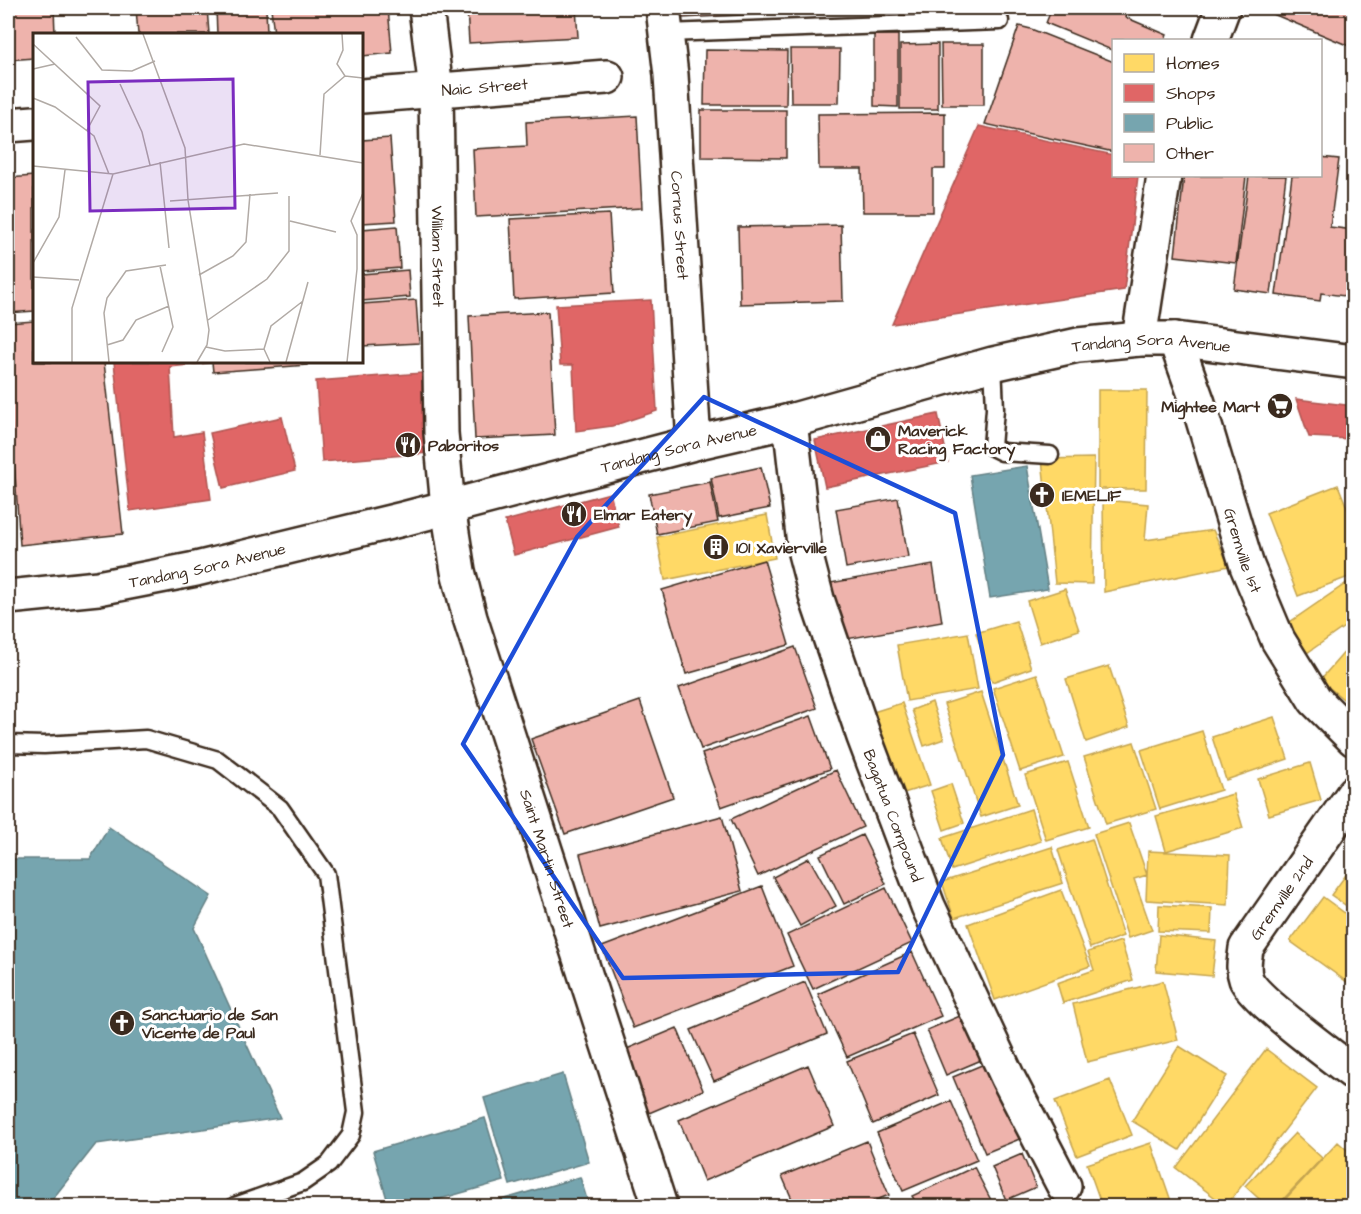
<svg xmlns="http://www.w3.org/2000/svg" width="1361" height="1214" viewBox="0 0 1361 1214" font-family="'Architects Daughter',sans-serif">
  <rect width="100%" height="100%" fill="#fff"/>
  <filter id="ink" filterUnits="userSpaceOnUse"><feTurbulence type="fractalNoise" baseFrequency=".0167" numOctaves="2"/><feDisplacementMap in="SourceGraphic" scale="12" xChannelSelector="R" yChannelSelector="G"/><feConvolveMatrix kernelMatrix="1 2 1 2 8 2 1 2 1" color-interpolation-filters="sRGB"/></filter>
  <g filter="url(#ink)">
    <path fill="#ffd966" stroke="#c4a450" stroke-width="1.5" d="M1098 390H1147L1146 489H1098Z
      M1094 458 1092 584 1055 583 1042 459Z
      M1338 485 1354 525V575L1298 596 1266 513Z
      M1103 500 1148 504 1145 540 1213 530 1229 566 1104 592Z
      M767 515 775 558 665 580 657 537Z
      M1354 578V620L1307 653 1287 624Z
      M1065 589 1079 630 1040 643 1027 601Z
      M1016 621 1031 668 992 682 976 633Z
      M968 633 978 689 907 701 897 645Z
      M1354 641V708L1320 680Z
      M1109 666 1129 727 1086 742 1066 679Z
      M1037 674 1064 757 1020 771 993 688Z
      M981 692 1018 805 981 817 944 704Z
      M932 702 944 739 924 746 912 710Z
      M902 703 930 785 897 795 870 713Z
      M1274 717 1288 759 1226 780 1212 737Z
      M1202 731 1221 790 1160 809 1141 750Z
      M1134 742 1156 809 1106 824 1084 757Z
      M1068 762 1089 827 1046 840 1025 775Z
      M1310 763 1321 800 1269 815 1258 779Z
      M951 784 964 823 944 830 931 791Z
      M1233 794 1243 828 1166 851 1156 816Z
      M1031 809 1041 841 952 870 942 838Z
      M1129 823 1147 875 1134 879 1152 930 1128 938 1094 834Z
      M1092 839 1123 936 1090 948 1058 850Z
      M1052 847 1063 883 954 918 942 882Z
      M1148 851 1230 855 1228 905 1146 900Z
      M1354 864V911L1331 895Z
      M1061 890 1090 966 995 1000 968 924Z
      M1323 897 1354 920V987L1290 941Z
      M1159 905 1212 908 1211 933 1158 931Z
      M1159 935 1216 941 1212 976 1156 971Z
      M1121 941 1133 980 1063 1003 1057 983 1094 970 1088 952Z
      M1163 981 1178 1040 1087 1062 1073 1004Z
      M1179 1046 1227 1076 1180 1150 1132 1121Z
      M1266 1049 1317 1088 1226 1206 1176 1168Z
      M1110 1080 1132 1135 1077 1156 1055 1101Z
      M1295 1133 1322 1158 1277 1206H1267L1245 1186Z
      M1338 1142 1354 1156V1206H1279Z
      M1151 1143 1172 1204 1164 1206H1102L1087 1164Z"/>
    <path fill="#e06666" stroke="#ae5450" stroke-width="1.5" d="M979 126 1114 155V176H1138L1124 290 892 324Z
      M651 300 657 411 612 426 576 431 573 365H560L556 305Z
      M114 362H207V363L170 367 174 437 202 432 211 499 130 511Z
      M422 373 429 453 322 462 316 381Z
      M1296 399 1354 406V458H1351V439L1309 437Z
      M938 414 948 462 825 487 815 440Z
      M282 417 295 471 223 488 210 433Z
      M610 493 619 527 514 555 505 521Z
      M8 507H10L12 550H8Z"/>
    <path fill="#76a5af" stroke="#648084" stroke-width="1.5" d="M1027 466 1048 589 990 598 970 475Z
      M109 827 211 896 194 928 280 1118 96 1144 47 1206H10L8 1204V859H90Z
      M563 1074 589 1162 510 1185 484 1098Z
      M485 1118 504 1181 415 1206H389L373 1151Z
      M580 1177 589 1206H500L498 1201Z"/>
    <path fill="#eeb3ac" stroke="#3b2a1e" stroke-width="1.5" d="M8 8H54L55 34H34V58L8 60Z
      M136 8H207L209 34H138Z
      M216 8H266L267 33 217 34Z
      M271 8H388L392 53 362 56V34H274Z
      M467 8H576L578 37 469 43Z
      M681 8H762L763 14 682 18Z
      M768 8H828V11L768 13Z
      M833 8H896L834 11Z
      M920 8H978L979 13 920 16Z
      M1052 8H1129L1125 17 1167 35 1165 40H1114V51L1046 23Z
      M1267 8H1354V48L1266 11Z
      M1019 26 1031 29 1114 62V152L985 124Z
      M874 35H898V107L874 106Z
      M938 44V109H900V45Z
      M941 44H984V105H942Z
      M790 49H840L839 103H791Z
      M705 50 787 51 786 105H704Z
      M701 110H786V158L701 157Z
      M945 113V169H933V212H863L862 169H819L818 114Z
      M637 116 642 208 476 217 473 149 527 146 526 122Z
      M390 138 396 221 362 223V140Z
      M1320 157 1339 159 1330 227 1354 230 1353 297 1321 293 1320 301 1276 295 1292 176H1320Z
      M34 176V311L8 313V178Z
      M1184 176H1246L1236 263 1175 256Z
      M1249 176H1286L1271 294 1234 289Z
      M609 214 614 293 514 299 510 219Z
      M841 225 843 301 740 304 738 227Z
      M397 226 400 268 362 271V229Z
      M408 270 410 297 362 301V274Z
      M416 300 419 343 362 346V304Z
      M548 312 555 435 475 439 469 316Z
      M34 321V362H104L123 534 20 545 8 376V323Z
      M212 362H307V365L213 372Z
      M761 467 770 508 719 518 711 478Z
      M710 482 718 522 657 534 649 494Z
      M898 498 908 557 846 568 836 509Z
      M764 560 789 645 686 674 662 590Z
      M933 565 942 622 841 640 830 583Z
      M795 647 817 708 701 749 679 688Z
      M640 701 673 797 565 834 531 739Z
      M811 716 830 769 721 807 702 754Z
      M836 770 863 827 758 876 731 819Z
      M722 816 742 891 600 929 580 854Z
      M862 835 886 884 844 904 820 855Z
      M809 858 836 906 800 926 773 877Z
      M762 886 793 966 633 1028 602 947Z
      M886 888 912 943 813 989 787 935Z
      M912 952 941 1016 847 1057 818 994Z
      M805 982 827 1034 714 1081 691 1030Z
      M967 1013 986 1058 946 1075 927 1030Z
      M677 1028 703 1090 649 1113 622 1051Z
      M913 1034 939 1095 873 1124 847 1061Z
      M989 1062 1022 1138 985 1153 953 1077Z
      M808 1065 834 1126 704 1181 679 1120Z
      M951 1101 977 1160 903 1191 877 1133Z
      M867 1141 889 1195 861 1206H795L782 1176Z
      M1022 1154 1036 1187 1006 1200 992 1167Z
      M974 1167 994 1206H918L912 1196Z"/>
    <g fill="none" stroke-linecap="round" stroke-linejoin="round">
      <g stroke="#3b2a1e" stroke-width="21">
        <path id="lane" d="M666 33 1000 21
          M993 364 995 409 992 447 1002 452 1050 455
          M8 744 44 745 146 739 218 760 280 808 326 874 356 1112 351 1135 329 1164 303 1182 235 1206"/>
      </g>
      <g stroke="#3b2a1e" stroke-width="38">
        <g id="street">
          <path id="s1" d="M426 8 436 90 441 433 448 507 458 571 470 618 660 1206"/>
          <path id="s2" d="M663 8 671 75 694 443"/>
          <path d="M1211 40 1223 8"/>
          <path id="s3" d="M362 96 607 77"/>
          <path d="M8 125 34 123"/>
          <path d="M1139 339 1164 176"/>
          <path id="s4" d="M1175 339 1198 403 1247 566 1278 640 1315 700 1354 739"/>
          <path id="s5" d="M790 421 805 553 817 599 864 737 928 906 1008 1078 1064 1186"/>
          <path d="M1354 793 1246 948C1245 959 1242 968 1246 979 1253 998 1333 1057 1354 1073"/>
        </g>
      </g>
      <g stroke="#3b2a1e" stroke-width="38">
        <g id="secondary">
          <path id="s6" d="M8 597 98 588 196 569 403 519 694 443 790 421 993 364 1078 345 1139 339H1175L1354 362"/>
        </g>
      </g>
      <use href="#lane" stroke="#fff" stroke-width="16"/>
      <use href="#street" stroke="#fff" stroke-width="33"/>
      <use href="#secondary" stroke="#fff" stroke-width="33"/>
    </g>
  </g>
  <path fill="none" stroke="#1d4ed8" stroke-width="4.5" stroke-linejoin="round" d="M704 397 955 513 1003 755 898 972 623 978 463 744 577 537Z"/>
  <defs>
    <g id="supermarket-disc" transform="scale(1.35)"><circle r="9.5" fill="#3b2a1e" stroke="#fff"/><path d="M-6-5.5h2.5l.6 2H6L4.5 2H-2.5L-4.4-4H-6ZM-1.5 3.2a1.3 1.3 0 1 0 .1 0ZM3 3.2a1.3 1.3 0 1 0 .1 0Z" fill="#fff"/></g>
    <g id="shop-disc" transform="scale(1.35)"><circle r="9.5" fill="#3b2a1e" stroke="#fff"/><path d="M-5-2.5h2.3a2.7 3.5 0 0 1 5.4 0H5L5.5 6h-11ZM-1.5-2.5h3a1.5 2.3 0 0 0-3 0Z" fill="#fff"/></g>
    <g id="restaurant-disc" transform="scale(1.35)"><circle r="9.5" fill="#3b2a1e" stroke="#fff"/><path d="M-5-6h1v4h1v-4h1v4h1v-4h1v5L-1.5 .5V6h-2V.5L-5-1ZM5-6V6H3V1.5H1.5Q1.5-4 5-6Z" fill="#fff"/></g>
    <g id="church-disc" transform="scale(1.35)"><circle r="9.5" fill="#3b2a1e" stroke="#fff"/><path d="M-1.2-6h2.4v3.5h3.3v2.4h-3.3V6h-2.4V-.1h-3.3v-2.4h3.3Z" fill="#fff"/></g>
    <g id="building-disc" transform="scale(1.35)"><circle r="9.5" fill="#3b2a1e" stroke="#fff"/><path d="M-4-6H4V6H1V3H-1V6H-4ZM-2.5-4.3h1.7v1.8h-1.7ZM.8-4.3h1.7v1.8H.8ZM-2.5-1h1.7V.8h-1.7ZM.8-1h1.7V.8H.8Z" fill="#fff"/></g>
  </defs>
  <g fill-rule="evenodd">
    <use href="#supermarket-disc" x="1280" y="406"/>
    <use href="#shop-disc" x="878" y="439"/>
    <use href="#restaurant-disc" x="408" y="445"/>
    <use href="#church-disc" x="1042" y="495"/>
    <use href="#restaurant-disc" x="574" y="514"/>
    <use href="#building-disc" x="716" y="547"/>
    <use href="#church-disc" x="122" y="1023"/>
  </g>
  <g text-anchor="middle" stroke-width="6" stroke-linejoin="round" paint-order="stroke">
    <g font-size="16" fill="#3b2a1e" stroke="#fff">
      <text dy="6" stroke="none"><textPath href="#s3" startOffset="123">Naic Street</textPath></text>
      <text dy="6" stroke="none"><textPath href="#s2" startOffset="218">Cornus Street</textPath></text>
      <text dy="6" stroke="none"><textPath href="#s1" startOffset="249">William Street</textPath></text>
      <text dy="6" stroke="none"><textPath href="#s6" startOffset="1174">Tandang Sora Avenue</textPath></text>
      <text dy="6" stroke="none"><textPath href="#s6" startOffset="688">Tandang Sora Avenue</textPath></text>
      <text dy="6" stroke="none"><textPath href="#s4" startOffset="222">Gremville 1st</textPath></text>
      <text dy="6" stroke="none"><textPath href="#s6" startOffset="202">Tandang Sora Avenue</textPath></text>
      <text dy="6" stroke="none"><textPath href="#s5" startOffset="410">Bagatua Compound</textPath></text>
      <text dy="6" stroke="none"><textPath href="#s1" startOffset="866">Saint Martin Street</textPath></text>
      <text transform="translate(1281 898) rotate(-55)" y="6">Gremville 2nd</text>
    </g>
    <g font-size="16" font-weight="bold" fill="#3b2a1e" stroke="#fff" text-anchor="start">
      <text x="1260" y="412" text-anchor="end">Mightee Mart</text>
      <text x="898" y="436">Maverick<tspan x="898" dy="18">Racing Factory</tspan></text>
      <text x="428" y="451">Paboritos</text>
      <text x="1062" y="501">IEMELIF</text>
      <text x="594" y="520">Elmar Eatery</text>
      <text x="736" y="553">101 Xavierville</text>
      <text x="142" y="1020">Sanctuario de San<tspan x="142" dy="18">Vicente de Paul</tspan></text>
    </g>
  </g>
  <g transform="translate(33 33)">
    <rect width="330" height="330" fill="#fff"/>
    <path fill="none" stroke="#b1aaa5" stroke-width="1.5" d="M110 1 152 115 155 167 176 297 174 312 164 329M309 1 310 17 304 31 312 43M43 4 69 37 99 38 122 28M0 11 67 73 54 97M0 36 22 31M87 51 109 99 117 132M0 65 22 74 61 103 76 141M287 122 291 61 312 43 330 45M127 129 136 215M0 133 80 141 211 111 330 130M137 168 245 160M257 188 303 199M0 230 26 184 32 137M127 233 140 294 129 319M166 242 200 223 213 209 217 161M0 244 46 247M175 287 234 246 256 218V163M74 312 90 307 103 287 136 273M173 314 192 318 231 316M39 329V275L80 141M76 329 71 280 74 265 93 238 133 232M237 329 231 316 238 293 270 268M253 329 275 249M314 329 324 236V202L318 188 330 160"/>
    <path fill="#7b2cbf" fill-opacity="0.15" stroke="#7b2cbf" stroke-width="3" d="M200 46 202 175 57 178 55 49Z"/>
    <rect width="330" height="330" fill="none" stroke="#3b2a1e" stroke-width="3"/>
  </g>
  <rect width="1361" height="1214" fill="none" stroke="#fff" stroke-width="30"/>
  <rect x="15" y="15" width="1331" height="1184" fill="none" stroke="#3b2a1e" stroke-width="2" filter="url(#ink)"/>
  <rect x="1112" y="39" width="210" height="138" fill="#ffffff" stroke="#b1aaa5" stroke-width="1.5"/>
  <rect x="1124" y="54" width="30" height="18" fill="#ffd966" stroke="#b1aaa5" stroke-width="1.5"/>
  <text x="1166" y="69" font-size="18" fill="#3b2a1e">Homes</text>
  <rect x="1124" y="84" width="30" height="18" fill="#e06666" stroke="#b1aaa5" stroke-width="1.5"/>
  <text x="1166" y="99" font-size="18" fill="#3b2a1e">Shops</text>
  <rect x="1124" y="114" width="30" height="18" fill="#76a5af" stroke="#b1aaa5" stroke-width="1.5"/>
  <text x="1166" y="129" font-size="18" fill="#3b2a1e">Public</text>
  <rect x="1124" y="144" width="30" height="18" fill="#eeb3ac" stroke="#b1aaa5" stroke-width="1.5"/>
  <text x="1166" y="159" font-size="18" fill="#3b2a1e">Other</text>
</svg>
